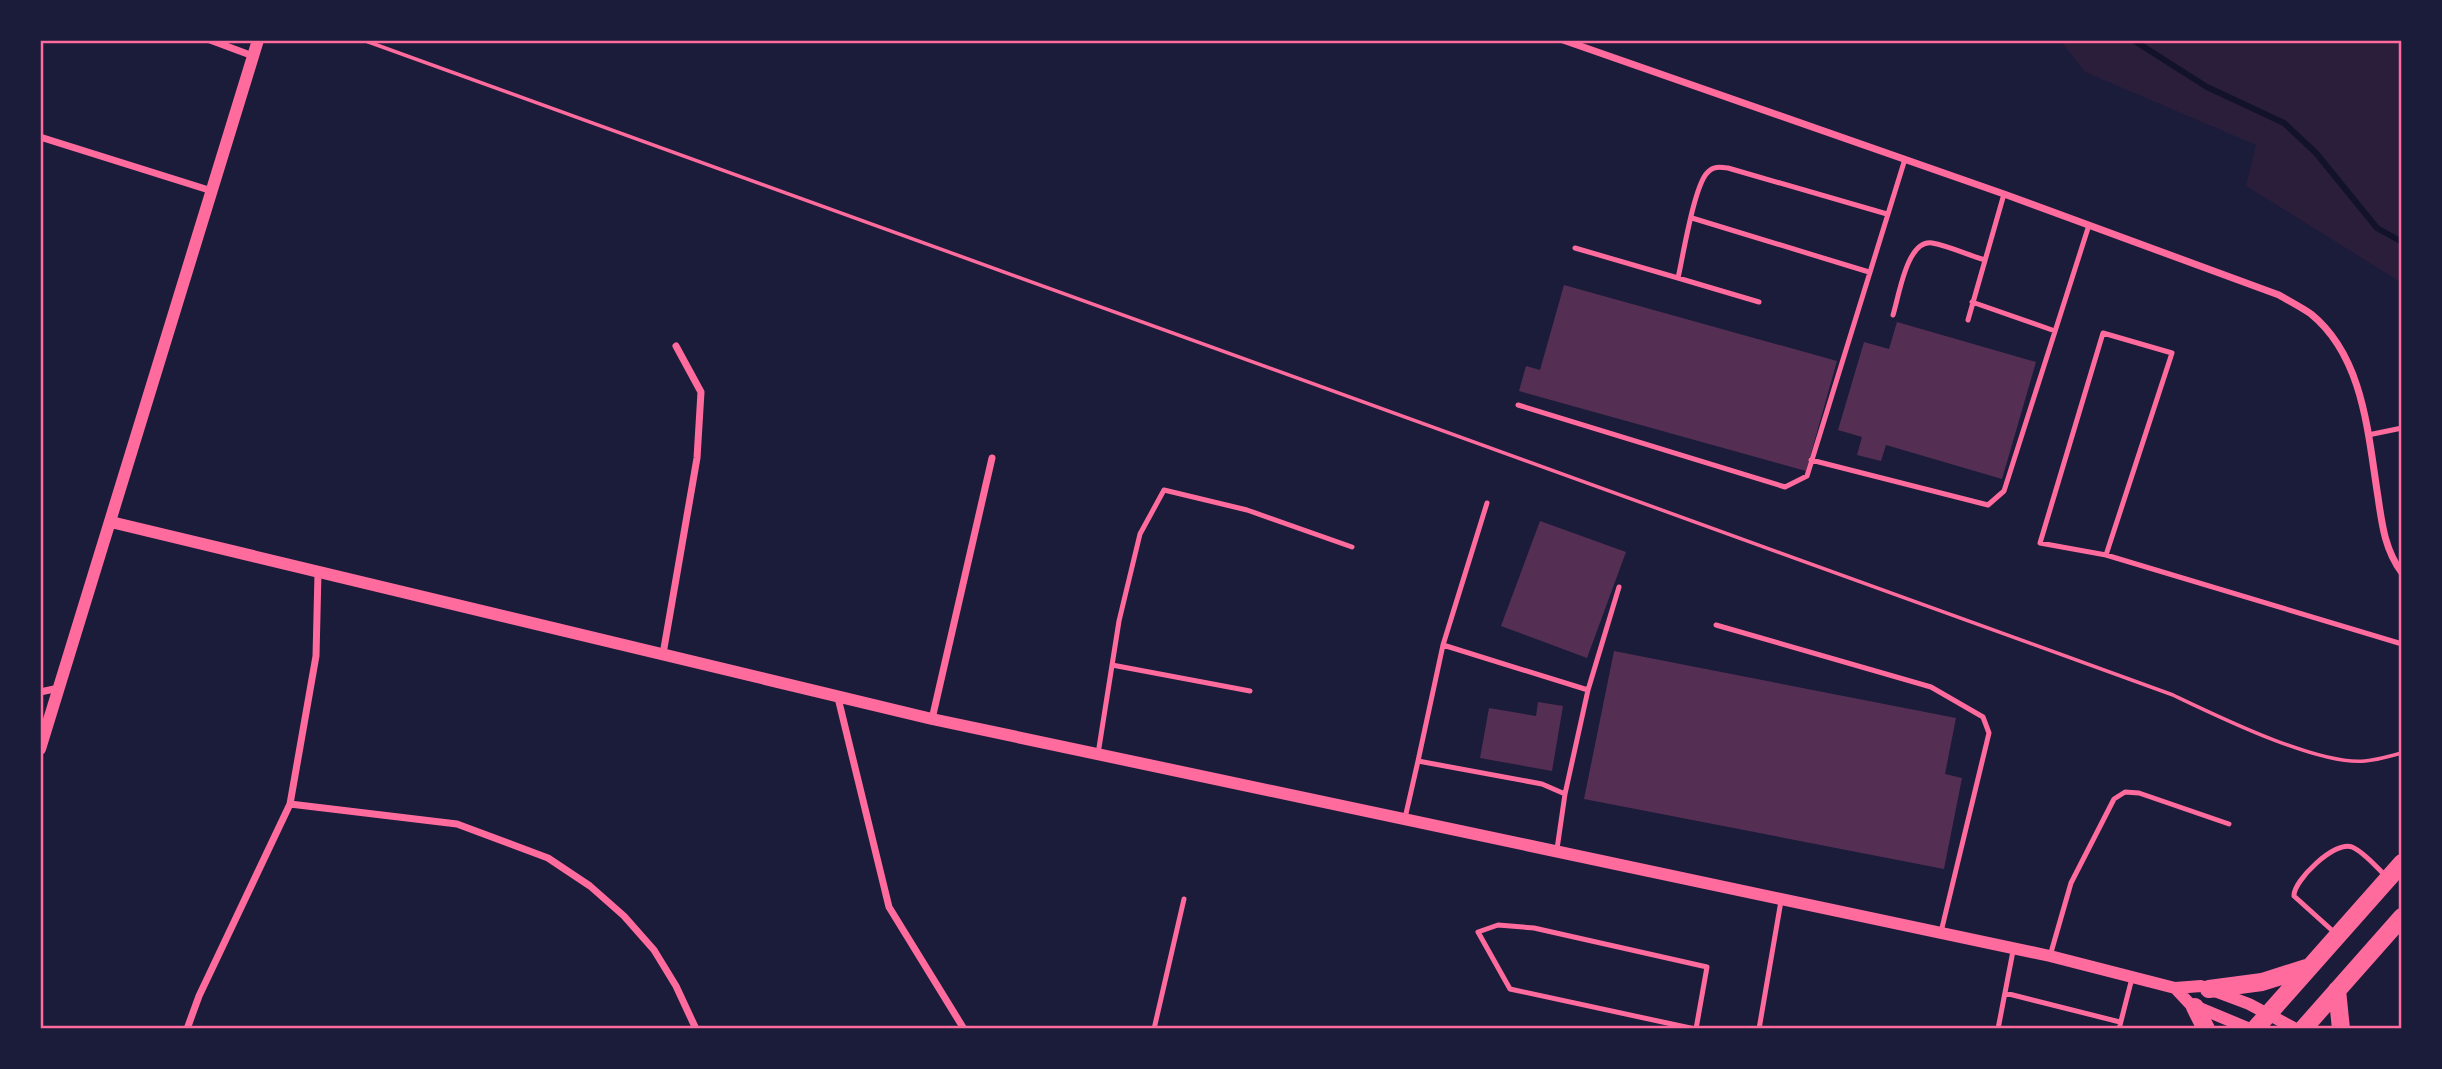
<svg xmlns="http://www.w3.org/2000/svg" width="2442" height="1069" viewBox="0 0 2442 1069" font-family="Helvetica,sans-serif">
  <rect width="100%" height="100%" fill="#1b1b3a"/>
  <path fill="#2a1e3b" d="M2060 40 2402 41V283L2246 186 2256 145 2085 72Z"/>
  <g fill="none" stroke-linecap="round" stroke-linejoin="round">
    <path stroke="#12122b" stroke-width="6" d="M2133 40 2207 87 2284 123 2316 153 2377 228 2402 242"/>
  </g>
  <path fill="#542f53" d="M1564 285 1837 361 1806 471 1519 391 1526 366 1540 370Z
    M1897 322 2036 362 2002 479 1886 445 1881 461 1857 455 1862 437 1838 430 1864 342 1889 349Z
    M1540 521 1626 552 1587 658 1501 626Z
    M1614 651 1956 718 1945 774 1962 778 1944 869 1584 799Z
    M1538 702 1563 706 1552 771 1480 758 1489 708 1536 716Z"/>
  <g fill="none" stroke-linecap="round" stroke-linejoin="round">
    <path stroke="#ff6b9d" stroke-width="3.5" d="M363 40 2173 695C2217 716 2319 766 2365 761 2377 760 2390 756 2402 753"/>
    <path stroke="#ff6b9d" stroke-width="5" d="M1692 218 1869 272
      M1575 248 1678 278C1683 256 1694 187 1707 173 1713 166 1720 167 1728 168L1887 214
      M1678 278 1759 302
      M1972 302 2055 331
      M1893 315C1899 296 1907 239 1932 243 1949 246 1968 255 1985 260
      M1968 320 2004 194
      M1518 405 1785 487 1807 476 1905 159
      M2368 435 2402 428
      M1811 460 1988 505 2004 491 2089 225
      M1487 503 1443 645 1588 690
      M2106 555 2172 353 2103 333 2040 543 2106 555 2402 644
      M1716 625 1931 687 1983 717 1989 733 1941 932
      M1112 665 1250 691
      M1098 754 1119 621 1140 534 1164 490 1247 510 1352 547
      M1418 761 1443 645
      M1565 794 1588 690 1619 587
      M1405 818 1418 761 1542 784 1565 794 1557 849
      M2335 933 2294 896C2293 881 2335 840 2352 847 2364 852 2376 867 2386 876
      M2050 956 2071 883 2114 799 2125 792 2139 793 2229 824
      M2005 993 2120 1022
      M1154 1029 1184 899
      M1695 1029 1510 989 1478 932 1498 925 1534 928 1707 967 1696 1029
      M1759 1029 1781 901
      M1998 1029 2013 951
      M2119 1029 2132 978"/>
    <path stroke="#ff6b9d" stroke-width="7" d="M210 40 253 56
      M1563 40 2004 194 2279 295C2289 301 2301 307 2311 314 2364 357 2368 435 2378 497 2382 525 2385 550 2402 573
      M40 137 212 191
      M663 654 697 458 701 392 676 346
      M40 692 59 688
      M838 698 889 907 964 1029
      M932 719 992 458
      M290 804 457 824 548 858 590 886 624 916 654 950 676 986 696 1029
      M187 1029 199 996 290 804 316 656 318 573"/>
    <path stroke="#ff6b9d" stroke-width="12" d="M111 522 932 719 2050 956 2175 988 2201 986 2249 1004 2296 1029
      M40 749 258 40
      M2175 988 2190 1004 2250 1029"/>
    <path stroke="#ff6b9d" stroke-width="18" d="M2209 989 2262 982 2306 968
      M2337 990 2341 1029
      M2195 1007 2206 1029
      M2255 1029 2402 863
      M2303 1029 2402 917"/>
  </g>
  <rect width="2442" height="1069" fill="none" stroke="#1b1b3a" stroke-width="84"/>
  <rect x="42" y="42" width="2358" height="985" fill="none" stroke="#ff6b9d" stroke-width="2.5"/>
</svg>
